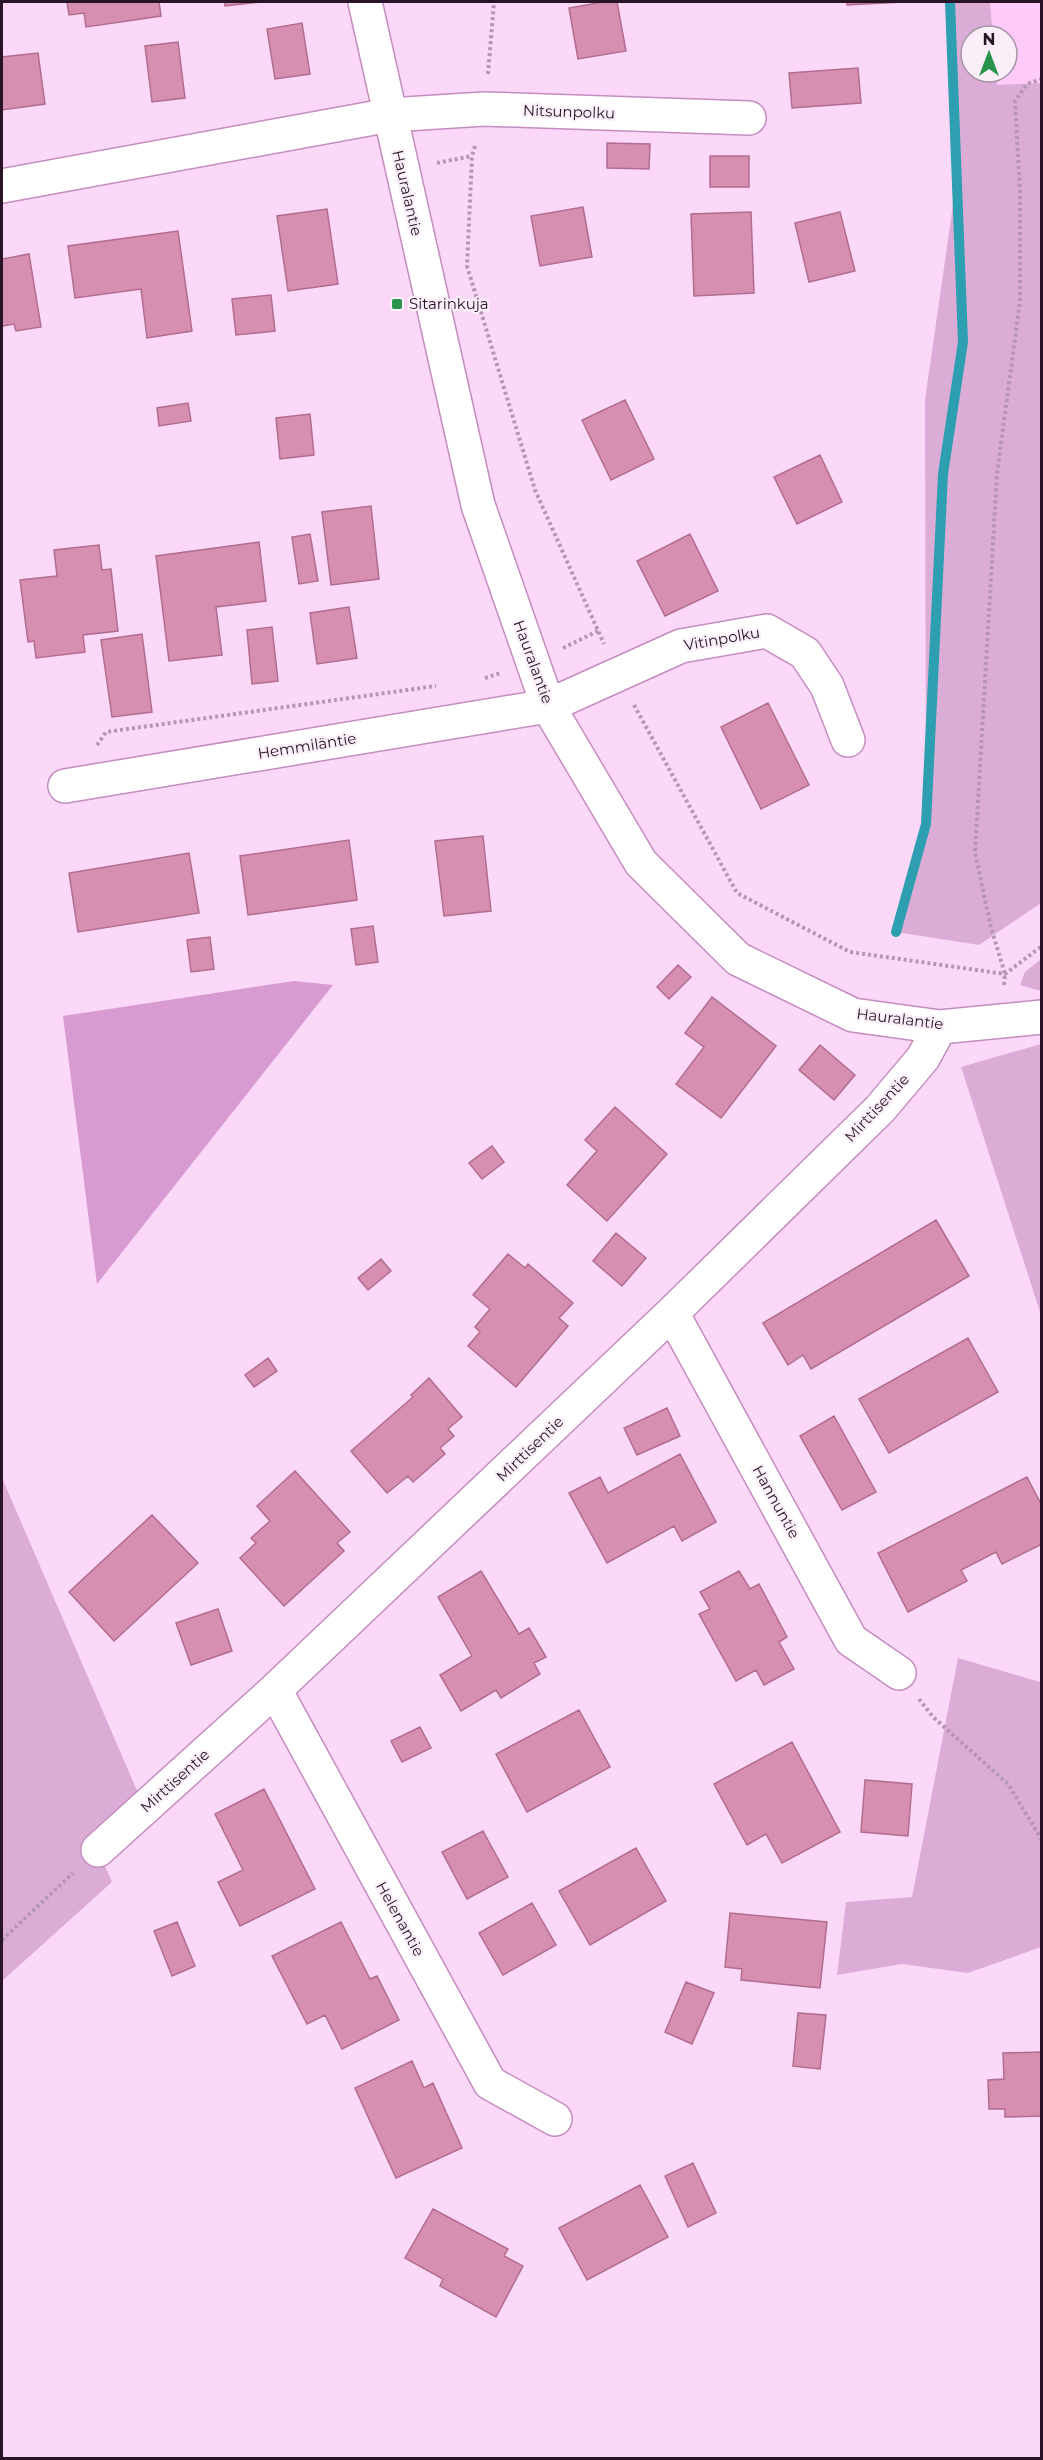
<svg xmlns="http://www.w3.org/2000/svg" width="1043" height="2460" viewBox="0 0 1043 2460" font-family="Montserrat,sans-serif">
  <rect width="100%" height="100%" fill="#fcd8f8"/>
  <path fill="#ffcaf9" d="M990 2H1041V84L996 85 995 72H1007V36H993Z"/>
  <path fill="#dbacd6" d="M950 2H990L993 36H971V72H995L997 85 1042 83 1041 903 979 945 896 932 926 824 925 400 953 205 956 120Z
    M1041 959V991L1020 985 1025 972Z
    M1041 1044V1315L961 1067Z
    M2 1478 145 1809 98 1850 112 1882 2 1981Z
    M958 1658 1040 1682 1041 1681V1947L968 1973 902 1964 837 1975 846 1902 912 1897Z"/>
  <path fill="#d79bd1" d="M294 981 333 985 97 1284 63 1016Z"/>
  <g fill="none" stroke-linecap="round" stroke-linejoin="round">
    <path stroke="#2d9fb1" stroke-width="10" d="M896 932 926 824 943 474 963 342 950 2"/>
  </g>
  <path fill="#d78fb1" stroke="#b16c8e" stroke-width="1.5" d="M67 2H159L161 16 86 27 84 13 69 15Z
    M225 2H261L225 6Z
    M603 2H617L626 51 578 59 569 8Z
    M847 2H903L847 5Z
    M302 23 310 74 275 79 267 29Z
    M178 42 185 98 152 102 145 46Z
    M38 53 45 104 2 110V57Z
    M858 68 861 103 792 108 789 73Z
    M607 143 650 144 649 169 607 168Z
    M710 156H749V187H710Z
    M583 207 592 257 540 266 531 216Z
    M327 209 338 284 288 291 277 216Z
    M751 212 754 293 694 296 691 214Z
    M840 212 855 271 809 282 795 223Z
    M178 231 192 331 147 338 141 289 75 298 68 246Z
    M29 254 41 327 16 331 14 324 2 326V259Z
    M271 295 275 331 236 335 232 299Z
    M625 400 654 459 611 480 582 420Z
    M188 403 191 421 159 426 157 408Z
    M310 414 314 455 280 459 276 418Z
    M820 455 842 502 797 524 774 477Z
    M371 506 379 579 331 585 322 512Z
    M310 534 318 581 299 584 292 537Z
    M690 534 718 591 665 616 637 561Z
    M259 542 266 601 216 607 222 655 169 661 156 556Z
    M99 545 102 570 111 569 118 631 83 635 85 652 36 658 34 641 28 642 20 580 57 576 54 550Z
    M349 607 357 658 317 664 310 613Z
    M272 627 278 681 252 684 247 630Z
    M142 634 152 712 112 717 101 640Z
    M768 703 809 785 761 809 721 727Z
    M483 836 491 911 444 916 435 841Z
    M349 840 357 900 248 915 240 856Z
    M189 853 199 913 78 932 69 873Z
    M373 926 378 962 356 965 351 929Z
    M210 937 214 969 191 972 187 940Z
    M678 965 691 977 669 999 657 987Z
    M712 997 776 1046 721 1118 676 1084 704 1047 685 1033Z
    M820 1045 855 1075 834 1100 799 1070Z
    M615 1107 667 1154 607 1221 567 1185 597 1151 585 1140Z
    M492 1146 504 1162 482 1179 469 1163Z
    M936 1220 969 1276 811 1369 803 1355 788 1365 763 1323Z
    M616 1233 646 1258 622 1286 593 1261Z
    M508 1254 525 1268 528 1264 573 1303 559 1318 568 1326 516 1387 468 1346 480 1332 475 1327 490 1309 473 1295Z
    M381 1259 391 1271 368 1290 358 1278Z
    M968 1338 998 1392 889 1453 859 1399Z
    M268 1358 277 1371 254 1387 245 1375Z
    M429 1378 462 1417 448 1429 454 1436 440 1448 445 1454 413 1482 408 1476 387 1493 351 1451 413 1397 411 1395Z
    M667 1408 680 1436 637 1455 624 1428Z
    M834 1416 876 1492 842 1510 800 1436Z
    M680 1454 716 1522 682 1541 674 1526 607 1563 569 1493 600 1477 608 1493Z
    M295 1471 350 1532 337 1543 344 1551 284 1606 240 1558 256 1543 251 1538 270 1521 257 1506Z
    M1027 1477 1042 1506V1544L1002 1564 996 1552 961 1570 967 1581 908 1612 878 1553Z
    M152 1515 198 1563 114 1641 69 1592Z
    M481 1571 519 1634 529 1628 546 1657 534 1663 540 1674 501 1698 496 1690 461 1711 440 1675 472 1656 438 1597Z
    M739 1571 750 1589 759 1584 787 1637 779 1642 794 1669 764 1685 756 1670 736 1681 699 1614 710 1609 700 1592Z
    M218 1609 232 1651 191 1665 176 1623Z
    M579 1710 610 1767 527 1812 496 1754Z
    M420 1727 431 1748 402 1762 391 1741Z
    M792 1742 840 1832 782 1863 766 1834 747 1845 714 1784Z
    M865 1780 912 1784 908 1836 861 1832Z
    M264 1789 315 1889 240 1926 218 1882 243 1870 215 1814Z
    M483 1831 508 1877 467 1899 442 1852Z
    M636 1848 666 1901 590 1945 559 1891Z
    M532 1903 556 1945 503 1975 479 1933Z
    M730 1913 827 1922 820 1988 741 1980 742 1969 725 1967Z
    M177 1922 195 1966 172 1976 154 1931Z
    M341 1922 370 1979 377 1976 399 2020 342 2049 325 2015 307 2024 272 1956Z
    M686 1982 714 1993 692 2044 665 2032Z
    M798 2013 826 2015 820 2069 793 2066Z
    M1042 2052V2116L1005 2117V2109H989L988 2080 1004 2079 1003 2053Z
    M412 2061 424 2088 433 2083 462 2148 396 2178 355 2088Z
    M693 2163 716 2213 688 2227 665 2176Z
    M640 2185 668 2237 587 2280 559 2228Z
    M433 2209 508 2249 504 2256 523 2266 496 2317 440 2286 443 2279 405 2258Z"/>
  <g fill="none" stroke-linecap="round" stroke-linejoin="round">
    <g stroke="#c48cbf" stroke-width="36">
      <path id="minor" d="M365 2 478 505 548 706 641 863 738 959 853 1015 940 1027 1042 1017
        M2 186 390 115 484 109 749 118
        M65 786 548 706 681 646 767 631 805 653 827 686 848 740
        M672 1313 851 1640 899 1673
        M275 1690 490 2083 555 2119
        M98 1850 275 1690 672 1313 880 1109 923 1058 940 1027"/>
    </g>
    <path stroke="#b596b2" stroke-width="4" stroke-dasharray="3 3" stroke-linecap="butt" d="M488 74 494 2
      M475 146 472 156 467 266 535 490 604 644
      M437 163 472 156
      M563 648 598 631
      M485 678 501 673
      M634 705 737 893 850 952 1005 974 1042 946
      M97 745 106 732 436 686
      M1004 985 1005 974 991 927 975 853 997 474 1020 301V191L1015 101 1027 84 1042 79
      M919 1699 933 1717 1008 1784 1042 1840
      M2 1940 73 1873"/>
    <use href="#minor" stroke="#fff" stroke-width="33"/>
  </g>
  <rect fill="#29934b" stroke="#faeef9" stroke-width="2" x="391" y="298" width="12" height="12" rx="3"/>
  <g text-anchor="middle" stroke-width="4.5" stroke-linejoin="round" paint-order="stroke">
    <g font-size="15" fill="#281327" stroke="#faeef9">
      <text transform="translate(569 112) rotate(2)" y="5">Nitsunpolku</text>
      <text transform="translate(407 193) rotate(77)" y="5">Hauralantie</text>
      <text transform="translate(722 639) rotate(-10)" y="5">Vitinpolku</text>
      <text transform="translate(533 662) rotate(70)" y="5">Hauralantie</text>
      <text transform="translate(307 746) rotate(-9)" y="5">Hemmiläntie</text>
      <text transform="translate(900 1019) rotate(7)" y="5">Hauralantie</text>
      <text transform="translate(877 1108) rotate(-47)" y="5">Mirttisentie</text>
      <text transform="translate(530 1449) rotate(-44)" y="5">Mirttisentie</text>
      <text transform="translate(776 1502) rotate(61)" y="5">Hannuntie</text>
      <text transform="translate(175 1781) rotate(-42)" y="5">Mirttisentie</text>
      <text transform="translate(400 1919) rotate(61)" y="5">Helenantie</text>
    </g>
    <g font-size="15" fill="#281327" stroke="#faeef9" text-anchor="start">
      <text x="409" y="309">Sitarinkuja</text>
    </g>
  </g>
  <rect width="1043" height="2460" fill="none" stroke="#281327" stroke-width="6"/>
  <g transform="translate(989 54)"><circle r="28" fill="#faeef9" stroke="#a696a5" stroke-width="1.5"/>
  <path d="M0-4.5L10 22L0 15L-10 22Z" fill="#29934b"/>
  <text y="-9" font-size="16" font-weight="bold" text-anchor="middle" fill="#281327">N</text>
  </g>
</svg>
